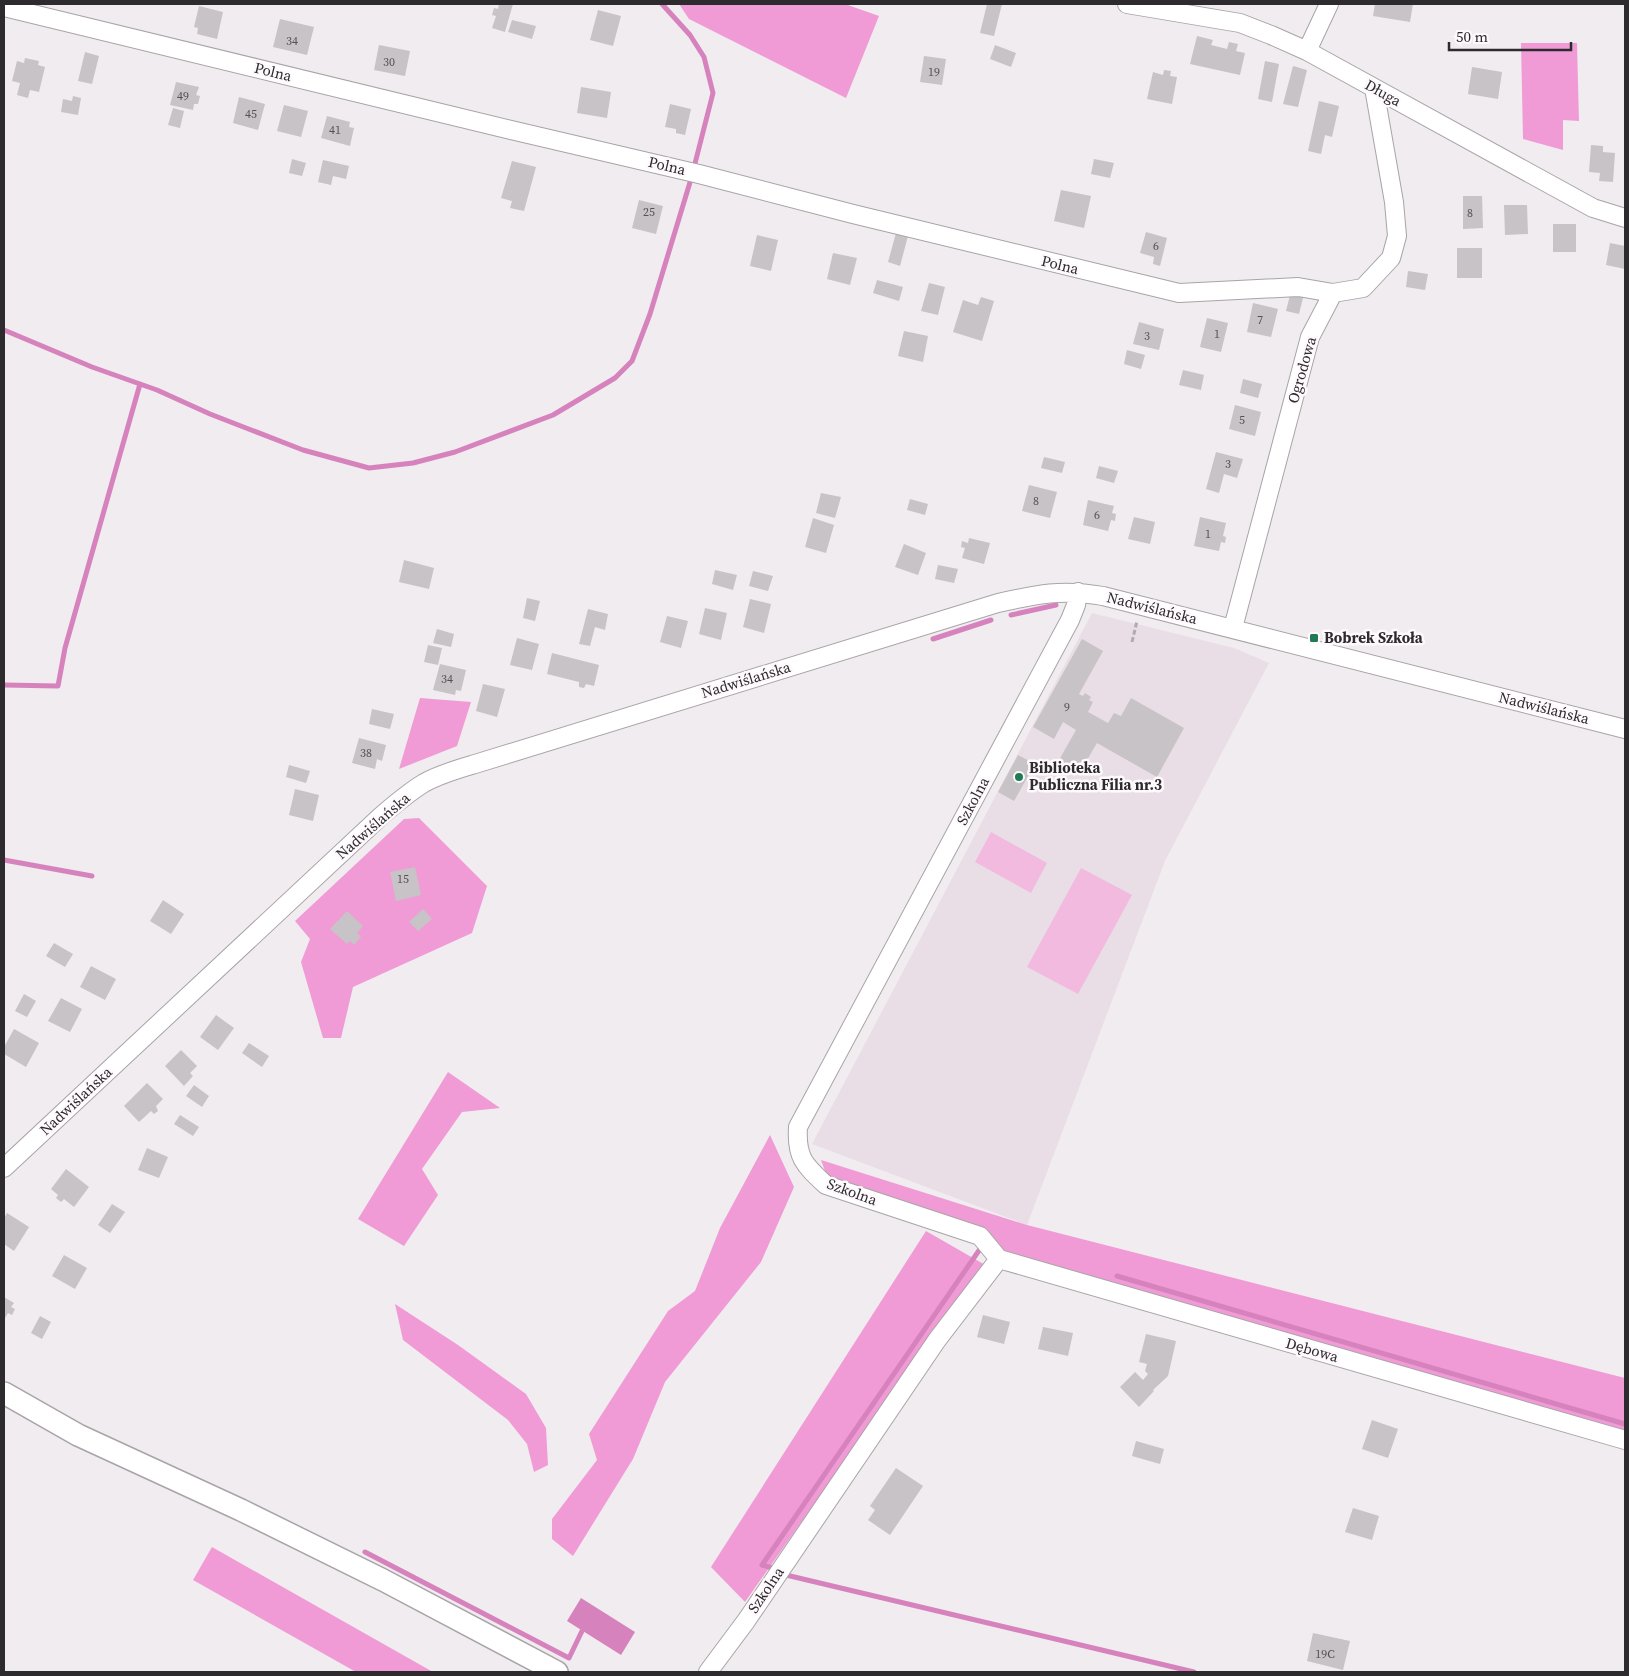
<svg xmlns="http://www.w3.org/2000/svg" width="1629" height="1676" viewBox="0 0 1629 1676" font-family="'Source Serif 4',serif">
  <rect width="100%" height="100%" fill="#f1ecef"/>
  <path fill="#eadee6" d="M1092 613 1234 648 1269 663 1165 861 1027 1225 812 1144Z"/>
  <path fill="#f2badf" d="M991 832 1047 863 1031 893 975 862Z
    M1081 868 1132 895 1078 994 1027 967Z"/>
  <path fill="#f09bd6" d="M679 4H845L879 16 846 98 689 19Z
    M1521 43H1577L1579 121 1563 120V150L1523 139Z
    M420 698 471 702 457 746 399 769Z
    M419 818 487 886 472 933 353 987 341 1038H323L301 962 310 939 295 921 404 819Z
    M448 1072 500 1108 462 1112 422 1169 438 1195 404 1246 358 1219Z
    M770 1135 794 1187 761 1262 665 1382 633 1459 573 1556 552 1539V1519L597 1460 589 1434 668 1311 695 1291 720 1228Z
    M821 1160 1027 1225 1625 1378V1431L1005 1256 828 1179Z
    M926 1231 987 1266 932 1337 745 1602 711 1567Z
    M395 1304 458 1345 526 1394 546 1428 548 1465 534 1472 527 1444 508 1420 403 1340Z
    M212 1547 433 1672H356L193 1580Z"/>
  <path fill="#d683bd" d="M581 1598 635 1632 621 1655 567 1621Z"/>
  <g fill="none" stroke-linecap="round" stroke-linejoin="round">
    <path stroke="#d683bd" stroke-width="5" d="M4 330 92 367 157 390 210 414 303 450 369 468 413 463 455 452 553 415 615 378 632 361 650 314 691 179 713 93 704 57 690 35 662 4
      M1011 615 1056 605
      M933 639 991 620
      M4 685 58 686 65 648 140 384
      M4 860 92 876
      M1117 1276 1625 1424
      M365 1552 569 1658 582 1631
      M772 1568 762 1565 980 1249
      M786 1575 1194 1672"/>
  </g>
  <path fill="#c8c3c6" d="M499 4H513L505 32 492 28 496 16 492 15 494 8 498 9Z
    M987 4H1002L994 36 980 33Z
    M1375 4H1413L1410 22 1373 16Z
    M199 6 223 12 217 39 197 34 198 28 194 27Z
    M598 10 621 16 613 46 590 40Z
    M280 19 314 27 307 55 273 47Z
    M512 20 536 26 532 39 508 32Z
    M1197 36 1213 40 1211 45 1227 49 1229 42 1238 44 1236 51 1245 53 1240 75 1190 64Z
    M379 45 410 51 405 76 374 70Z
    M995 45 1016 53 1011 67 990 59Z
    M85 52 99 56 92 84 78 81Z
    M924 56 946 59 942 85 920 82Z
    M25 58 39 61 38 65 45 67 39 92 30 90 28 98 17 95 20 83 12 81 17 61 24 63Z
    M1265 61 1279 64 1272 102 1258 99Z
    M1293 66 1307 70 1298 107 1283 104Z
    M1472 67 1502 72 1498 99 1468 94Z
    M1164 70 1171 71 1170 76 1177 77 1172 104 1147 99 1153 72 1163 75Z
    M176 82 199 87 196 95 200 96 198 104H194L193 110 170 105Z
    M581 87 611 92 607 118 577 113Z
    M73 96 81 98 78 115 61 112 63 99 72 101Z
    M239 97 265 104 258 130 233 123Z
    M1319 101 1339 106 1332 137 1325 135 1321 154 1308 151Z
    M670 104 691 109 685 135 676 133V129L665 127Z
    M284 105 308 111 301 137 277 131Z
    M173 108 184 111 180 128 168 125Z
    M327 116 350 122 349 127 354 128 350 146 321 138Z
    M1591 145 1603 146V152L1615 153 1613 182 1599 181 1600 173 1589 172Z
    M292 159 306 163 302 176 289 173Z
    M1094 159 1114 163 1110 178 1091 174Z
    M323 160 349 166 346 179 333 176 331 185 318 182Z
    M512 161 536 167 524 211 510 208 512 201 501 198Z
    M1061 190 1091 196 1084 228 1054 221Z
    M1463 196H1482L1483 228 1463 229Z
    M639 200 663 206 656 234 632 228Z
    M1504 205H1527L1528 234 1505 235Z
    M1553 224H1576V252H1553Z
    M1146 232 1167 238 1160 266 1153 264 1154 257 1140 253Z
    M896 233 908 236 900 266 888 262Z
    M757 235 778 240 771 271 750 266Z
    M1610 243 1625 246V269L1606 265Z
    M1457 248H1482V278H1457Z
    M833 253 857 258 850 285 827 279Z
    M1408 271 1428 274 1425 290 1406 287Z
    M877 280 903 287 899 301 873 293Z
    M929 283 945 287 938 315 921 311Z
    M1291 291 1304 294 1299 314 1286 311Z
    M981 297 994 301 982 341 953 332 963 300 978 305Z
    M1253 303 1278 309 1271 337 1247 332Z
    M1207 318 1228 323 1221 352 1200 347Z
    M1139 322 1164 329 1159 350 1133 344Z
    M904 331 928 336 923 362 898 356Z
    M1127 350 1145 355 1141 369 1124 364Z
    M1183 370 1204 375 1201 390 1179 385Z
    M1243 379 1262 384 1258 398 1240 393Z
    M1235 405 1261 412 1255 436 1229 429Z
    M1216 452 1243 459 1237 478 1224 474 1219 493 1206 489Z
    M1044 457 1065 462 1062 473 1041 468Z
    M1099 466 1118 471 1114 483 1096 478Z
    M1029 485 1057 492 1050 518 1022 511Z
    M821 493 841 497 835 518 816 513Z
    M910 499 928 504 925 515 907 510Z
    M1088 500 1114 506 1112 513 1116 514 1115 521 1111 520 1108 531 1083 525Z
    M1134 517 1155 522 1150 544 1128 539Z
    M1200 517 1226 523 1223 536 1226 537 1225 543 1221 542 1219 551 1194 546Z
    M813 518 834 525 826 553 805 547Z
    M969 538 990 543 984 564 962 558 965 548 961 547 962 541 968 543Z
    M904 544 926 553 918 575 895 567Z
    M404 560 434 568 429 589 399 582Z
    M938 565 958 569 954 583 935 579Z
    M715 570 737 575 733 590 712 584Z
    M753 571 773 576 768 591 749 586Z
    M527 598 540 601 535 621 523 618Z
    M750 599 771 604 764 633 743 627Z
    M705 608 727 613 721 640 699 634Z
    M588 609 608 614 605 630 595 627 590 646 579 644Z
    M667 616 688 621 681 648 660 642Z
    M437 629 454 634 451 647 433 643Z
    M517 638 539 644 532 670 510 665Z
    M1082 639 1103 651 1079 694 1083 696 1085 693 1091 697 1089 700 1093 702 1088 712 1108 723 1114 713 1121 716 1131 698 1184 728 1157 777 1097 743 1080 772 1059 760 1076 730 1063 722 1054 739 1033 727Z
    M428 645 442 648 438 665 424 662Z
    M552 653 599 665 594 686 586 684 584 688 579 687V682L547 674Z
    M440 664 466 670 461 691 456 690 455 695 433 690Z
    M483 684 505 689 497 717 476 711Z
    M372 709 394 714 390 729 369 724Z
    M359 738 386 745 382 761 377 759 375 769 352 763Z
    M1018 755 1035 764 1014 801 998 792Z
    M289 765 310 771 306 783 286 777Z
    M295 789 319 795 313 821 289 815Z
    M415 867 421 895 396 901 390 872Z
    M163 900 184 914 171 934 150 921Z
    M423 909 432 919 418 931 409 922Z
    M347 911 363 926 357 933 361 937 354 945 350 941 347 944 330 929Z
    M54 943 73 954 65 967 46 956Z
    M91 966 116 979 105 1000 80 987Z
    M24 994 36 1001 27 1017 15 1011Z
    M61 998 82 1009 70 1032 48 1021Z
    M216 1015 234 1028 218 1050 200 1037Z
    M14 1029 39 1043 26 1067 4 1054V1047Z
    M249 1043 269 1056 262 1067 242 1053Z
    M181 1050 197 1066 190 1073 193 1076 184 1086 165 1066Z
    M147 1083 163 1099 156 1106 158 1111 154 1114 151 1111 139 1122 124 1106Z
    M194 1085 209 1096 202 1107 186 1096Z
    M180 1115 199 1127 193 1136 174 1124Z
    M147 1148 168 1157 159 1178 138 1170Z
    M66 1169 89 1187 74 1207 64 1199 61 1202 56 1198 58 1195 51 1189Z
    M112 1204 125 1212 110 1233 98 1225Z
    M7 1213 29 1227 14 1251 4 1244V1218Z
    M64 1255 87 1268 75 1289 52 1276Z
    M4 1297 14 1303 11 1307 15 1309 12 1315 8 1313 5 1318 4 1317Z
    M983 1315 1010 1322 1004 1344 977 1337Z
    M40 1316 51 1322 42 1339 31 1333Z
    M1043 1327 1073 1333 1068 1356 1038 1349Z
    M1146 1334 1176 1341 1168 1376 1153 1390 1154 1391 1139 1407 1120 1387 1135 1372 1143 1380 1148 1374 1145 1371 1147 1364 1139 1362Z
    M1372 1420 1398 1429 1388 1458 1362 1449Z
    M1136 1441 1164 1449 1160 1464 1132 1456Z
    M896 1468 923 1486 890 1535 868 1520 875 1510 870 1506Z
    M1353 1508 1379 1516 1372 1540 1345 1532Z
    M1313 1633 1350 1641 1343 1670 1307 1661Z"/>
  <g fill="none" stroke-linecap="round" stroke-linejoin="round">
    <g stroke="#a9a4a7" stroke-width="20">
      <path id="minor" d="M1127 4 1240 23 1271 35 1307 51 1593 208 1625 218
        M4 7 511 130 699 174 853 214 1179 293 1298 287 1333 293 1363 288 1391 258 1397 236 1394 202 1374 88
        M1307 51 1329 4
        M1233 628 1310 337 1333 293
        M4 1168 381 816C395 804 409 792 424 783 440 774 458 769 475 764L998 603C1038 594 1061 589 1103 596L1625 729
        M999 1259 980 1236 826 1185C804 1165 796 1157 798 1127L1070 620 1076 605 1078 592
        M999 1259 1625 1440
        M708 1672 746 1621 937 1340 999 1259"/>
    </g>
    <g stroke="#a9a4a7" stroke-width="24">
      <path id="major" d="M4 1393 78 1435 241 1510 383 1580 557 1672"/>
    </g>
    <path stroke="#b0acae" stroke-width="3" stroke-dasharray="5 2.5" stroke-linecap="butt" d="M1132 642 1137 621"/>
    <use href="#minor" stroke="#fff" stroke-width="18"/>
    <use href="#major" stroke="#fff" stroke-width="21"/>
  </g>
  <g fill="#1e7b52" stroke="#fef9fc" stroke-width="2">
    <rect x="1309" y="633" width="10" height="10" rx="2.5"/>
    <circle cx="1019" cy="777" r="5"/>
  </g>
  <g text-anchor="middle" stroke-width="5" stroke-linejoin="round" paint-order="stroke">
    <g font-size="12" fill="#545153">
      <text x="292" y="45">34</text>
      <text x="389" y="66">30</text>
      <text x="934" y="76">19</text>
      <text x="183" y="100">49</text>
      <text x="251" y="118">45</text>
      <text x="335" y="134">41</text>
      <text x="649" y="216">25</text>
      <text x="1470" y="217">8</text>
      <text x="1156" y="250">6</text>
      <text x="1260" y="324">7</text>
      <text x="1217" y="338">1</text>
      <text x="1147" y="340">3</text>
      <text x="1242" y="424">5</text>
      <text x="1228" y="468">3</text>
      <text x="1036" y="505">8</text>
      <text x="1097" y="519">6</text>
      <text x="1208" y="538">1</text>
      <text x="447" y="683">34</text>
      <text x="1067" y="711">9</text>
      <text x="366" y="757">38</text>
      <text x="403" y="883">15</text>
      <text x="1325" y="1658">19C</text>
    </g>
    <g font-size="15" fill="#2d2b2d" stroke="#fef9fc">
      <text transform="translate(273 72) rotate(14)" y="5">Polna</text>
      <text transform="translate(1383 93) rotate(29)" y="5">Długa</text>
      <text transform="translate(667 166) rotate(13)" y="5">Polna</text>
      <text transform="translate(1060 265) rotate(14)" y="5">Polna</text>
      <text transform="translate(1302 370) rotate(-74)" y="5">Ogrodowa</text>
      <text transform="translate(1152 608) rotate(14)" y="5">Nadwiślańska</text>
      <text transform="translate(746 680) rotate(-17)" y="5">Nadwiślańska</text>
      <text transform="translate(1544 708) rotate(14)" y="5">Nadwiślańska</text>
      <text transform="translate(973 801) rotate(-62)" y="5">Szkolna</text>
      <text transform="translate(373 826) rotate(-41)" y="5">Nadwiślańska</text>
      <text transform="translate(76 1101) rotate(-43)" y="5">Nadwiślańska</text>
      <text transform="translate(852 1192) rotate(20)" y="5">Szkolna</text>
      <text transform="translate(1312 1350) rotate(16)" y="5">Dębowa</text>
      <text transform="translate(766 1590) rotate(-56)" y="5">Szkolna</text>
    </g>
    <g font-size="15" font-weight="bold" fill="#2d2b2d" stroke="#fef9fc" text-anchor="start">
      <text x="1324" y="643">Bobrek Szkoła</text>
      <text x="1029" y="773">Biblioteka<tspan x="1029" dy="17">Publiczna Filia nr.3</tspan></text>
    </g>
  </g>
  <rect width="1629" height="1676" fill="none" stroke="#2d2b2d" stroke-width="10"/>
  <path d="M1449 42v8h122v-8" fill="none" stroke="#2d2b2d" stroke-width="2.5"/>
  <text x="1456" y="42" font-size="15" fill="#2d2b2d" stroke="#fef9fc" stroke-width="4" paint-order="stroke">50 m</text>
</svg>
